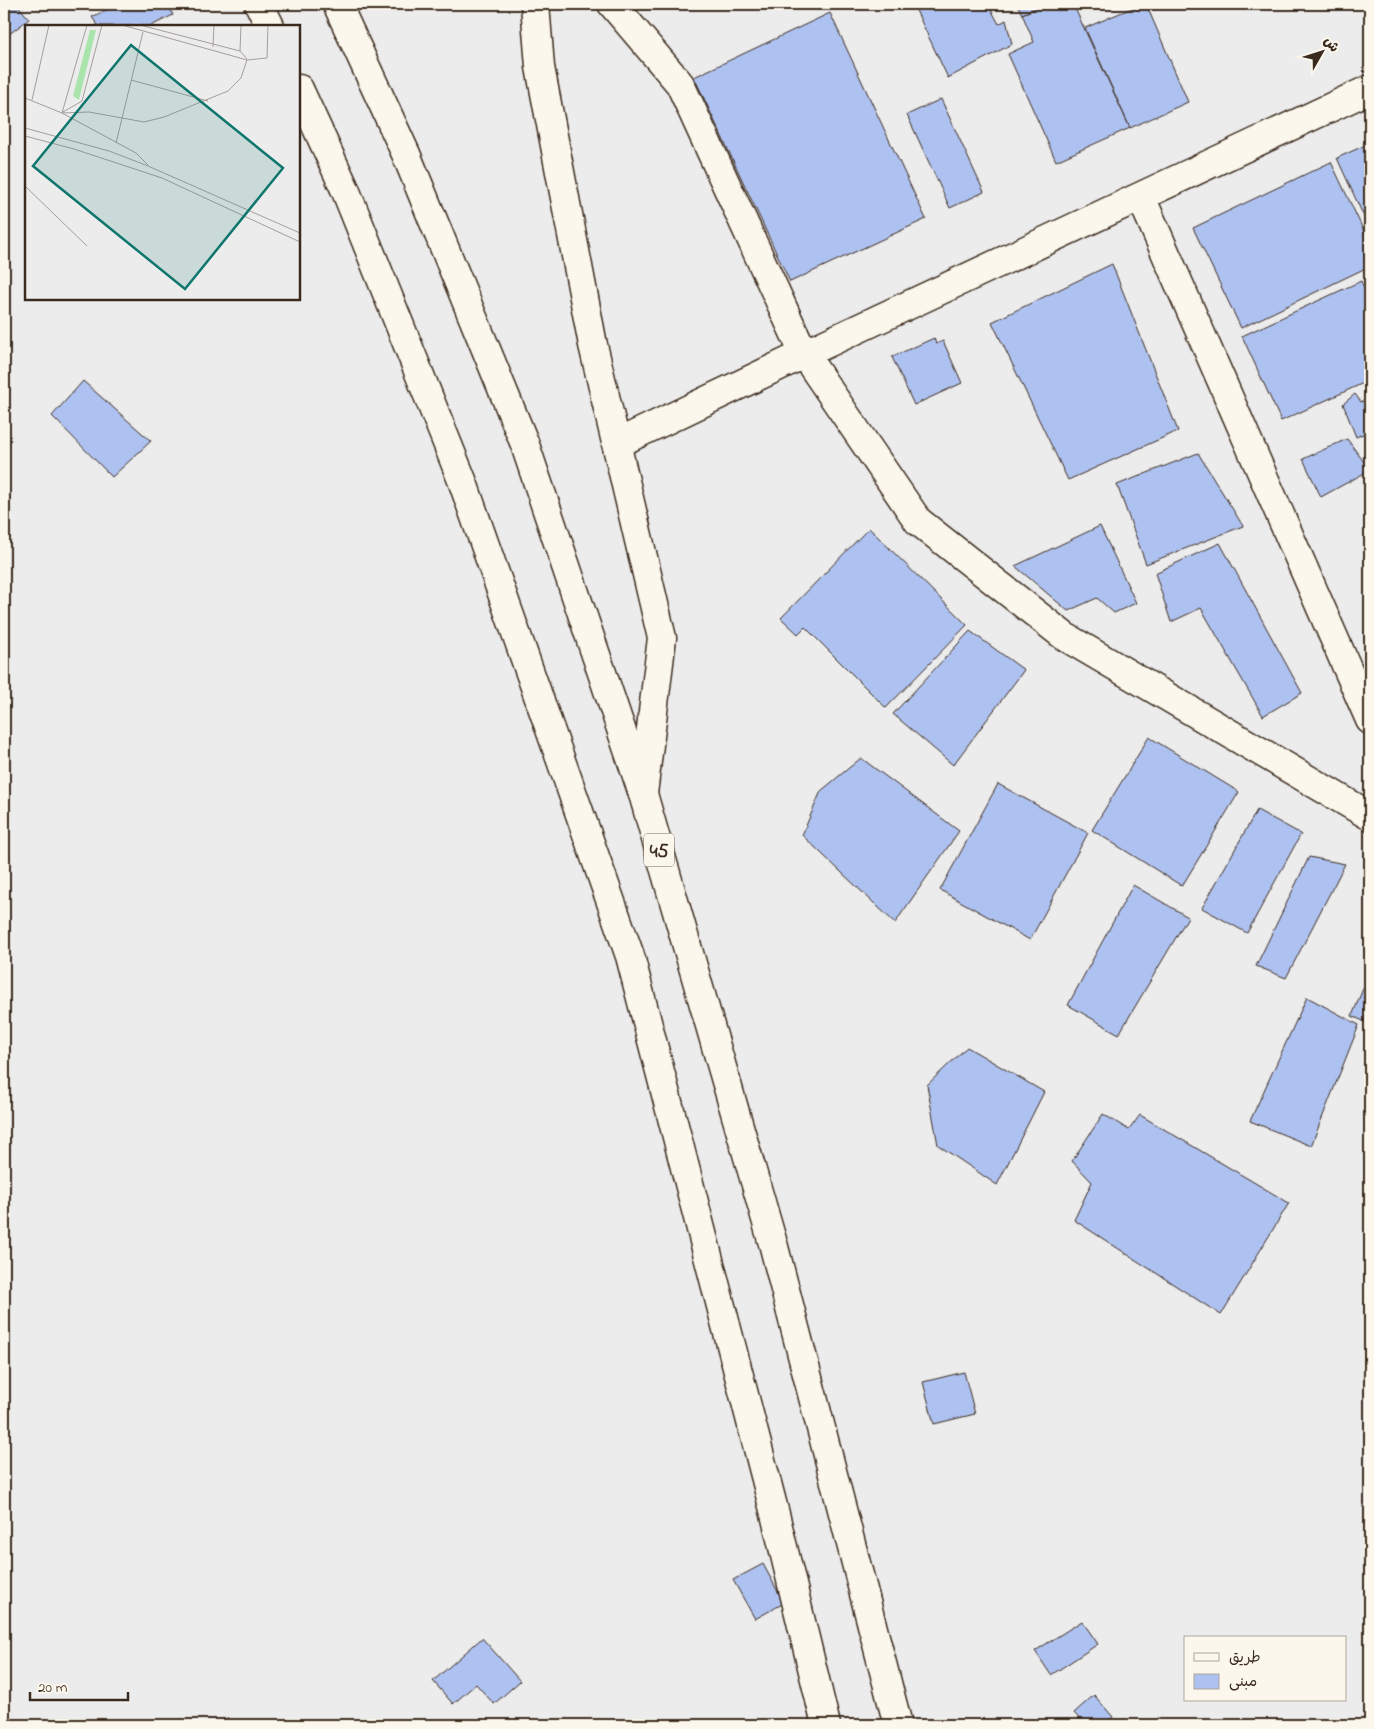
<svg xmlns="http://www.w3.org/2000/svg" width="1374" height="1729" viewBox="0 0 1374 1729" font-family="'Indie Flower','Playpen Sans Arabic',sans-serif">
  <rect width="100%" height="100%" fill="#ececed"/>
  <filter id="ink" filterUnits="userSpaceOnUse"><feTurbulence type="fractalNoise" baseFrequency=".02" numOctaves="2"/><feDisplacementMap in="SourceGraphic" scale="10" xChannelSelector="R" yChannelSelector="G"/><feConvolveMatrix kernelMatrix="1 2 1 2 8 2 1 2 1" color-interpolation-filters="sRGB"/></filter>
  <g filter="url(#ink)">
    <path fill="#aec2f1" stroke="#3b2a1e" d="M4 4H17L29 19 4 38Z
      M118 4H167L173 15 151 26H98L92 17Z
      M913 4H988L999 24 1006 20 1012 44 948 78Z
      M1017 4H1046L1022 14Z
      M1046 4H1073L1130 128 1056 161 1008 54 1034 42 1022 14Z
      M1141 4H1146L1188 102 1130 128 1085 28Z
      M830 13 926 219 790 282 694 77Z
      M941 99 984 192 950 208 907 115Z
      M1370 143V230L1337 158Z
      M1331 162 1370 244V266L1241 328 1193 228Z
      M1112 264 1178 431 1068 480 992 322Z
      M1361 281 1370 301V380L1281 421 1242 336Z
      M934 338 936 344 943 341 962 383 914 405 892 357Z
      M83 381 151 441 112 477 52 416Z
      M1355 394 1361 402 1370 398V431L1356 437 1343 404Z
      M1347 439 1370 470 1321 497 1303 459Z
      M1198 453 1243 526 1146 564 1117 485Z
      M1100 526 1136 603 1114 613 1097 598 1068 611 1015 566Z
      M869 528 967 625 886 708 805 627 798 634 781 618Z
      M1220 543 1302 693 1263 716 1201 608 1171 622 1155 573Z
      M970 631 1024 670 953 765 893 714Z
      M1149 737 1239 792 1182 886 1092 830Z
      M861 758 959 831 895 923 802 835 821 791Z
      M998 784 1088 833 1030 940 940 890Z
      M1257 810 1301 834 1247 933 1202 908Z
      M1309 857 1345 864 1286 978 1256 966Z
      M1133 885 1188 917 1119 1034 1068 1005Z
      M1370 971V1024L1352 1016Z
      M1307 997 1359 1025 1311 1146 1250 1121Z
      M967 1047 1044 1092 997 1185 938 1145 927 1085Z
      M1103 1114 1129 1130 1140 1115 1289 1203 1221 1315 1074 1220 1092 1182 1072 1161Z
      M964 1372 975 1414 934 1424 923 1382Z
      M763 1564 784 1603 755 1619 733 1580Z
      M1082 1621 1098 1644 1051 1675 1035 1651Z
      M482 1638 520 1681 494 1704 476 1684 453 1704 433 1681Z
      M1094 1695 1113 1717 1104 1725H1085L1074 1713Z"/>
    <g fill="none" stroke-linecap="round" stroke-linejoin="round">
      <g stroke="#3b2a1e" stroke-width="31">
        <path id="minor" d="M535 4 540 67 593 345 662 638 643 794
          M612 4 680 84 804 354 918 521 1064 636 1370 816
          M1141 197 1370 720
          M616 444 804 354 1370 89"/>
      </g>
      <g stroke="#3b2a1e" stroke-width="31">
        <path id="trunk" d="M259 4 270 26
          M337 4 406 154 524 442 643 794 774 1247 898 1725
          M299 89 345 189 462 480 630 956 775 1514 826 1725"/>
      </g>
      <use href="#minor" stroke="#fbf7ec" stroke-width="28"/>
      <use href="#trunk" stroke="#fbf7ec" stroke-width="28"/>
    </g>
  </g>
  <g text-anchor="middle" stroke-width="4.5" stroke-linejoin="round" paint-order="stroke">
    <rect fill="#fbf7ec" stroke="#75685c" stroke-width="1" x="644" y="833.5" width="30" height="33" rx="4"/>
    <g font-size="19" font-weight="bold" fill="#3b2a1e">
      <text x="659" y="857">45</text>
    </g>
  </g>
  <g transform="translate(25 25)">
    <rect width="275" height="275" fill="#ececed"/>
    <path d="M65 5H71L54 75 48 71Z" fill="#a8e4ab"/>
    <path fill="none" stroke="#a59e9a" stroke-width="1" d="M97 0 222 35 242 33 243 0M115 0 215 26 222 34M188 22 189 0M215 26 216 0M106 55 183 76M0 73 37 88 111 128 123 140M7 75 24 0M38 87 57 76 77 0M37 88 64 87 119 97 139 92 203 66 216 53 222 35M37 88 62 0M0 103 84 126 123 141 275 208M0 111 49 124 137 153 275 217M91 118 118 7M0 161 62 221"/>
    <path fill="#0f766e" fill-opacity="0.15" stroke="#0f766e" stroke-width="2.5" d="M106 20 258 143 160 264 8 141Z"/>
    <rect width="275" height="275" fill="none" stroke="#3b2a1e" stroke-width="2.5"/>
  </g>
  <rect width="1374" height="1729" fill="none" stroke="#fbf7ec" stroke-width="20"/>
  <rect x="10" y="10" width="1354" height="1709" fill="none" stroke="#3b2a1e" stroke-width="2" filter="url(#ink)"/>
  <rect x="1184" y="1636" width="162" height="65" fill="#fbf7ec" stroke="#aea59a"/>
  <rect x="1194" y="1653" width="25" height="8" fill="#fbf7ec" stroke="#aea59a"/>
  <text x="1229" y="1662" font-size="15" fill="#3b2a1e">طريق</text>
  <rect x="1194" y="1674" width="25" height="15" fill="#aec2f1" stroke="#aea59a"/>
  <text x="1229" y="1686" font-size="15" fill="#3b2a1e">مبنى</text>
  <g transform="translate(1322 52) rotate(51)" stroke="#fbf7ec" stroke-width="4" paint-order="stroke">
  <path d="M0-4L9 19L0 12L-9 19Z" fill="#3b2a1e"/>
  <text y="-8" font-size="14" font-weight="bold" text-anchor="middle" fill="#3b2a1e">ش</text>
  </g>
  <path d="M30 1692v8h98v-8" fill="none" stroke="#3b2a1e" stroke-width="2.5"/>
  <text x="38" y="1692" font-size="15" fill="#3b2a1e" stroke="#fbf7ec" stroke-width="4" paint-order="stroke">20 m</text>
</svg>
